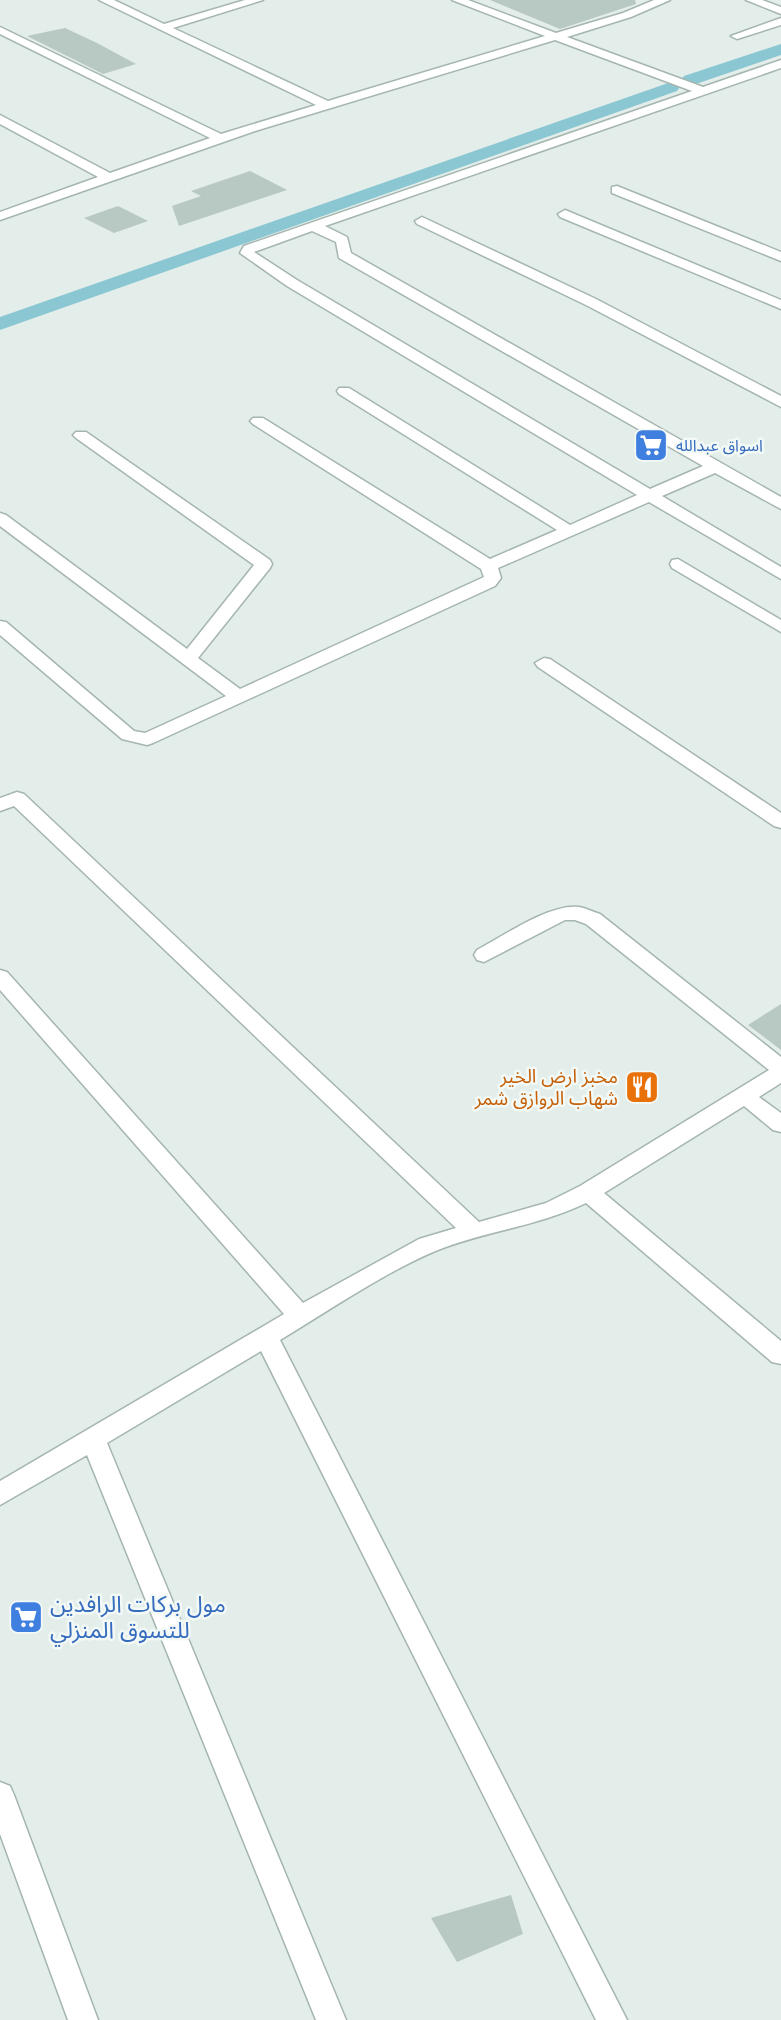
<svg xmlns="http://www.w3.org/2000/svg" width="781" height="2020" viewBox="0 0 781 2020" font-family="'Nunito Sans','Noto Sans Arabic',sans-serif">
  <rect width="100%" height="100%" fill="#e3ede9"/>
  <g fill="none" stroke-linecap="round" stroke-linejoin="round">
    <path fill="#8ac7d3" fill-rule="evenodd" d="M781 44V55L696 84H684L681 80 684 76Z
      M671 82 677 83 680 87 677 91 0 330V317Z"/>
  </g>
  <path fill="#b8c8c2" d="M490 0H635L636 4 560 29Z
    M65 28 97 43 136 64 103 74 27 36Z
    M250 171 287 190 179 226 172 206 201 196 191 191Z
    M118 206 148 221 114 233 84 218Z
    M781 1004V1050L748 1025Z
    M511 1895 523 1934 457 1962 431 1918Z"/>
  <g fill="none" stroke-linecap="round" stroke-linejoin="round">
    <g stroke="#a5b5b0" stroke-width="3">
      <path id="street" d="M99 0H114L164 24 245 0H263L173 28 328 101 545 36 452 0H468L556 33 623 13 654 0H670L631 17 567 37 703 87 781 60V68L325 226 347 237 351 253 781 497V509L715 473 662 496 781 567V579L649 502 498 568 501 578 495 586 153 743 147 745 122 739 0 635V621L6 622 134 731 145 733 226 696 0 526V513L6 515 187 649 254 565 76 438 73 435 76 432H86L270 560 272 564 270 568 198 658 240 689 484 577 481 569 253 424 250 421 253 418H263L490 559 557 530 339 394 337 391 339 388H349L570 525 637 495 287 286 240 253 244 246 692 91 555 40 255 131 0 220V212L98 177 0 124V115L110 173 210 138 0 34V27L221 134 316 105ZM312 231 336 242 339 258 703 466 650 489 297 280 254 252Z
        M746 0H762L781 7V14Z
        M781 18V25L737 39 731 36Z
        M617 186 781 252V261L612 193V187Z
        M565 210 781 300V309L560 217 558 214Z
        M422 217 596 299 781 396V407L586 305 417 224 415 221Z
        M678 559 781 620V632L672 568 670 564 672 560Z
        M544 658 550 659 781 813V828L774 826 538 667 535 663Z
        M17 792 24 794 479 1222 546 1203 580 1186 769 1070 586 924 575 920H565L484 962 477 960 474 955 477 950C502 937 550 903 579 907 586 908 593 912 600 914L781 1057V1083L759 1097 781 1113V1132L773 1130 744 1106 604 1193 781 1341V1364L772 1362 586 1203C537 1227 483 1231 433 1252 380 1275 330 1310 280 1340L627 2020H596L261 1351 107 1443 346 2020H316L87 1455 0 1505V1481L284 1314 0 990V970L7 972 303 1303 419 1239 456 1228 14 806 0 811V798Z
        M0 1782 10 1786 14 1795 98 2020H68L0 1834Z"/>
    </g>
    <use href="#street" fill="#fff" fill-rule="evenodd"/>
  </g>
  <defs>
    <g id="supermarket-square" transform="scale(1.75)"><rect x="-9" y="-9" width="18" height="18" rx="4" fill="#3f7fe0" stroke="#f3f9f6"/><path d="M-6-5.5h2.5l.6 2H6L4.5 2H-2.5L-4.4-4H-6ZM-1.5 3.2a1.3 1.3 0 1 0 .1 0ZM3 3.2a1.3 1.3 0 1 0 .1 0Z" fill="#fff"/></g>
    <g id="restaurant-square" transform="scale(1.75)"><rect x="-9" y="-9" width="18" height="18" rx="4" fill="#e8710a" stroke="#f3f9f6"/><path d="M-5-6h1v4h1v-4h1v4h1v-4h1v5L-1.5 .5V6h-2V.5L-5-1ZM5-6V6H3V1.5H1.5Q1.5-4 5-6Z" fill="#fff"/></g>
  </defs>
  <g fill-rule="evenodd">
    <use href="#supermarket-square" x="651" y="445"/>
    <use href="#restaurant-square" x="642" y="1087"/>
    <use href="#supermarket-square" x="26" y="1617"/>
  </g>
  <g text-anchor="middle" stroke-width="5" stroke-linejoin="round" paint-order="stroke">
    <g font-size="16" fill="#366cbe" stroke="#f3f9f6" text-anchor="start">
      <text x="676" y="451">اسواق عبدالله</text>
    </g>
    <g font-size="19" fill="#c56008" stroke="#f3f9f6" text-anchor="end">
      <text x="618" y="1083">مخبز ارض الخير<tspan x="618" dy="22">شهاب الروازق شمر</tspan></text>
    </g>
    <g font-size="23" fill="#366cbe" stroke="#f3f9f6" text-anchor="start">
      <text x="50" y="1612">مول بركات الرافدين<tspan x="50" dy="26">للتسوق المنزلي</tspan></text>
    </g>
  </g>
</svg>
